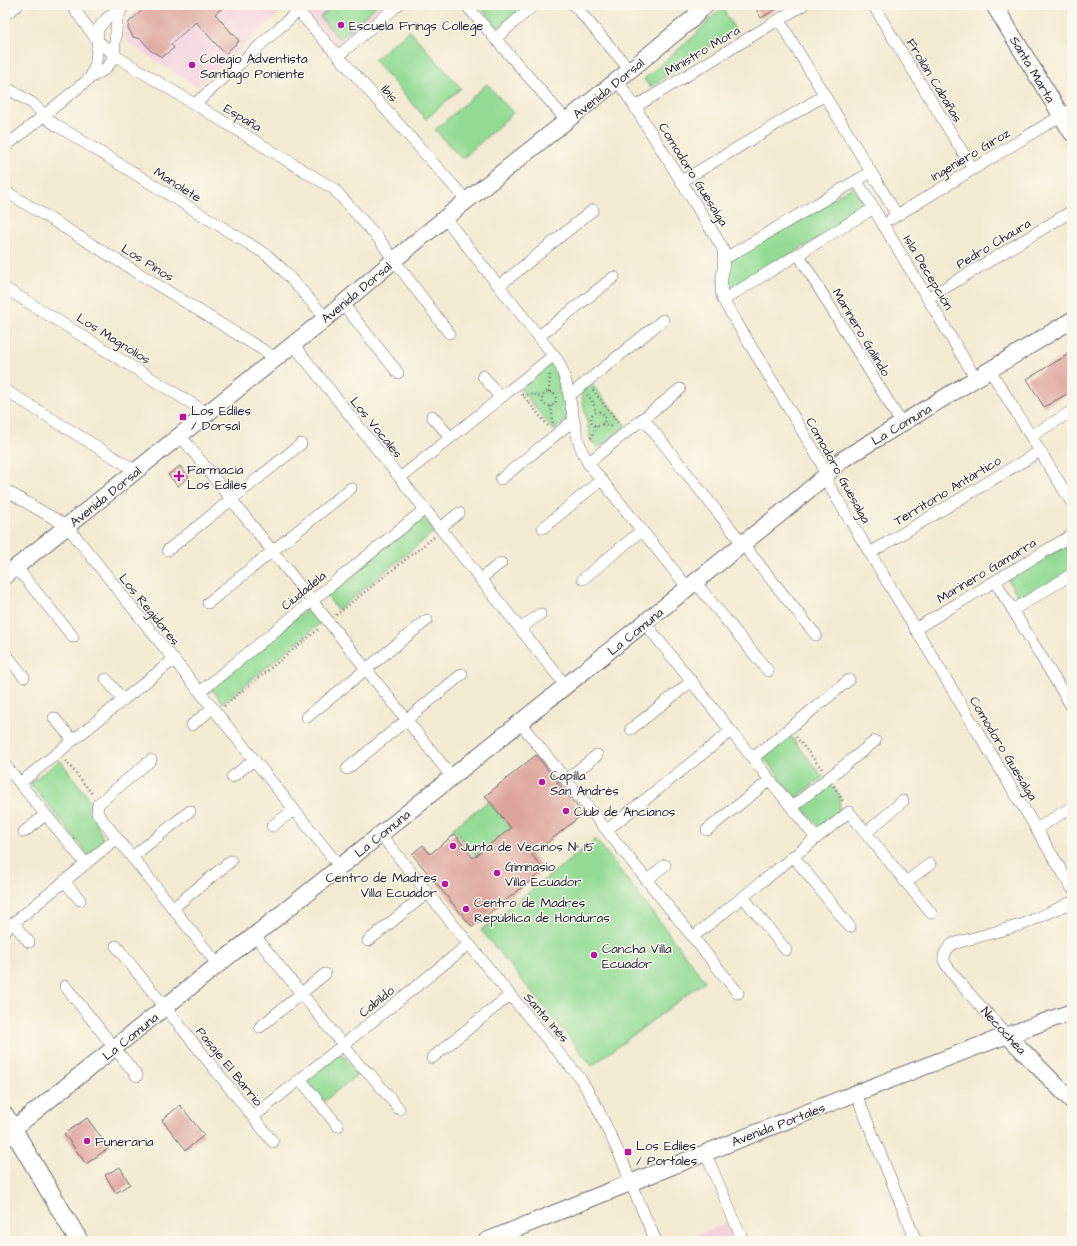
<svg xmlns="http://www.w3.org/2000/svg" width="1077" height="1246" viewBox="0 0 1077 1246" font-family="'Architects Daughter',sans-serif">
  <rect width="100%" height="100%" fill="#fbf7ec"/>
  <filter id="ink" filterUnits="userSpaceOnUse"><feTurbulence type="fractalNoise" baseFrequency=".025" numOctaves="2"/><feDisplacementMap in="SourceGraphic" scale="8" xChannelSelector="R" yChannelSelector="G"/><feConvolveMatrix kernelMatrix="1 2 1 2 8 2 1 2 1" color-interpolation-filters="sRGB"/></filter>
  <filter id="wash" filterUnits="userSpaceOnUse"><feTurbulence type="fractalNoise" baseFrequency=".012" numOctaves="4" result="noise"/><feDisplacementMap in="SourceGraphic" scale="16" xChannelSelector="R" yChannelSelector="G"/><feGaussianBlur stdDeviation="0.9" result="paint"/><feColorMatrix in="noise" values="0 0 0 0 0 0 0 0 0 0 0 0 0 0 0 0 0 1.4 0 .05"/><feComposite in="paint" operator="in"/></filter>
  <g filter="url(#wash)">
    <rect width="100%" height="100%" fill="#f2ead2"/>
    <path fill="#f4cfdd" d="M142 5H283L285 8 197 87 128 43 124 36V25Z
      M302 5H386L338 46Z
      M726 1223 734 1241H684Z"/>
    <path fill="#93db95" stroke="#5a7e68" d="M334 5H375L376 6 339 39 320 17Z
      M479 5H524L498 28Z
      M722 7 735 30 650 87 644 79 693 37Z
      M409 30 461 88 426 119 374 60Z
      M487 84 513 113 462 159 435 130Z
      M853 187 867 209 729 292 726 285 729 259Z
      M549 363 555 367 559 378 567 420 554 431 519 387Z
      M591 383 626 426 600 447 591 442 581 391Z
      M422 516 435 531 338 610 326 595Z
      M1072 542V571L1021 601 1008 580Z
      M310 607 322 622 223 703 210 687Z
      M788 733 823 777 796 798 761 754Z
      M60 760 92 803 87 810 94 817 104 841 90 857 30 783Z
      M830 784 840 796 839 813 820 829 802 806Z
      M489 801 511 828 475 856 453 828Z
      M596 839 705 981 592 1066 481 930Z
      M341 1053 358 1074 322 1103 305 1081Z"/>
    <g id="blocks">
      <path fill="#dda29a" d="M148 5H226L215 14 239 41 225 54 196 22 171 44 174 48 162 57 151 51 141 39 133 37 128 28 129 22Z
        M754 5H783L761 18Z
        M1072 352V391L1044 407 1027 379Z
        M180 466 189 477 178 486 168 475Z
        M536 755 583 814 532 855 544 870 472 927 412 854 423 845 430 854 455 834 473 858 511 828 485 796Z
        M180 1105 204 1135 186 1150 162 1120Z
        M87 1118 109 1148 86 1164 64 1134Z
        M120 1167 130 1184 116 1193 105 1175Z"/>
    </g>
  </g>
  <g filter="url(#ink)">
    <use href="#blocks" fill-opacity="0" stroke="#6b6870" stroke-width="1"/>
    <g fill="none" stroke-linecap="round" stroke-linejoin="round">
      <g stroke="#6b6870" stroke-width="12">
        <path id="street" d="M71 5 97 40 114 55 334 189 379 239 394 260 449 333
          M293 5 467 201
          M466 5 567 121
          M574 5 630 70
          M873 5 973 169
          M5 15 18 5
          M779 20 897 215
          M495 39 534 5
          M338 56 398 5
          M90 78 96 63 98 29 107 18 121 7
          M617 80 635 107 722 247C728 264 717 282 723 300L821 462 823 469 824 477 1072 888
          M5 87 32 103 50 121 56 125 267 255 283 270 326 318
          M195 104 298 11
          M635 107 803 5
          M5 147 90 78 105 69 111 62 114 55 117 19 123 6
          M682 181 825 95
          M857 181 976 379
          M5 191 276 358
          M445 218 558 361C574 393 570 432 588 463L688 588
          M891 219 1072 109
          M798 254 902 424
          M724 259 871 172
          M499 286 593 210
          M5 288 207 413
          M928 298 1072 211
          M723 300 874 208
          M343 304 398 373
          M539 336 614 277
          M293 344 566 686
          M990 370 1072 503
          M483 376 500 397
          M5 390 136 471
          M569 396 663 320
          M432 416 450 437
          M643 418C701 491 758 564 816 635
          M180 435 452 777
          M1031 436 1072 411
          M588 463 680 389
          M400 478 554 355
          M501 479 574 420
          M5 490 67 526 340 867
          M440 528 459 513
          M543 528 601 480
          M168 550 301 444
          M870 553 1040 451
          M16 567 73 637
          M480 579 501 563
          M583 579 641 531
          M995 581 1072 707
          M695 582 768 671
          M208 603 351 488
          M1013 610 1072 574
          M645 623 816 838
          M520 629 540 614
          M915 629 1072 535
          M5 653 24 677
          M106 679 123 700
          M200 692 425 509
          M307 717 427 620
          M54 718 73 740
          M520 723 738 993
          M192 725 213 708
          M631 729 692 681
          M753 758 849 680
          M151 760 98 804 97 813 218 965
          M5 765 86 864
          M347 769 462 674
          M232 777 254 760
          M566 780 597 755
          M20 783 173 660
          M792 807 875 741
          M272 826 294 810
          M1036 829 1072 807
          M607 830 731 731
          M707 830 770 780
          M24 832 45 815
          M866 833 903 801
          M381 835 510 995 580 1078 595 1103 624 1164 630 1182 656 1241
          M793 856 850 927
          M132 857 190 811
          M647 880 665 865
          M64 881 80 900
          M906 882 930 864
          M743 897 786 950
          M173 908 231 861
          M13 923 29 942
          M5 930 117 838
          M255 936 360 1066 370 1074 399 1109
          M693 937 849 812 931 913
          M368 941 427 893
          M116 946 273 1142
          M65 986 137 1076
          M260 1027 325 974
          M1007 1035C996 1022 947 972 944 960 943 953 948 949 952 944L1024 924 1072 902
          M432 1058 510 995
          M300 1079 338 1126
          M856 1094 916 1241
          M253 1117 469 944
          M705 1152 743 1241"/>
      </g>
      <g stroke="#6b6870" stroke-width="18">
        <path id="secondary" d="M994 5 1072 133
          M5 576 326 318 394 260 445 218 630 70 691 20 705 5
          M1007 1035 1072 1101
          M13 1129 785 510 824 477 835 466 845 458 1072 320
          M486 1241C604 1193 722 1146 841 1099 918 1069 994 1039 1072 1012"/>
      </g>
      <g stroke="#6b6870" stroke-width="20">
        <path id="primary" d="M5 1116 79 1241"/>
      </g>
      <path stroke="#6b6870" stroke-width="2.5" stroke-dasharray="1 3" stroke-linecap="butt" d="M593 390 619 424
        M542 399a7 7 0 1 1 14 0a7 7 0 1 1-14 0Z
        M549 392 550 374
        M522 394 549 427
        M523 395 534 394 542 398
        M587 395 592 400 596 412
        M551 406 553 423
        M591 419a7 7 0 1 1 14 0a7 7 0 1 1-14 0Z
        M602 424 613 427
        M591 438 596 426
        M336 615 434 537
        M224 706 320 628
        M796 737 822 769
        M66 761 93 795
        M834 786 844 803"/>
      <use href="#street" stroke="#fff" stroke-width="11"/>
      <use href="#secondary" stroke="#fff" stroke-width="16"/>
      <use href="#primary" stroke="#fff" stroke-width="18"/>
    </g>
  </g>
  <g fill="#b5179e" stroke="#fbf7ec" stroke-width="1.5">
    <circle cx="341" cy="25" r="4"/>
    <circle cx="192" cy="65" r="4"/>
    <rect x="179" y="413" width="8" height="8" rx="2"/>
    <path d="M177 470h4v4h4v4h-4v4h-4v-4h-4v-4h4z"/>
    <circle cx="542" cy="782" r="4"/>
    <circle cx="566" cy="811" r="4"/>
    <circle cx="453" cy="846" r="4"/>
    <circle cx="497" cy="873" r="4"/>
    <circle cx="445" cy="884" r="4"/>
    <circle cx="466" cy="909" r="4"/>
    <circle cx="594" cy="955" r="4"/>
    <circle cx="87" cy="1141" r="4"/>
    <rect x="624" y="1148" width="8" height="8" rx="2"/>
  </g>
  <g text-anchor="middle" stroke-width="3" stroke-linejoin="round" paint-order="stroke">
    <g font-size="13" fill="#22223b" stroke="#fbf7ec" text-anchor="start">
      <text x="349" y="30">Escuela Frings College</text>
      <text x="200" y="63">Colegio Adventista<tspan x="200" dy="15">Santiago Poniente</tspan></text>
      <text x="191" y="415">Los Ediles<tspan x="191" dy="15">/ Dorsal</tspan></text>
      <text x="187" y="474">Farmacia<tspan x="187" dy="15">Los Ediles</tspan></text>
      <text x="550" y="780">Capilla<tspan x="550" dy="15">San Andrés</tspan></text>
      <text x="574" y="816">Club de Ancianos</text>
      <text x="461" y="851">Junta de Vecinos N° 15</text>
      <text x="505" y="871">Gimnasio<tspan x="505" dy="15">Villa Ecuador</tspan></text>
      <text x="437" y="882" text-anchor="end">Centro de Madres<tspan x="437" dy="15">Villa Ecuador</tspan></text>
      <text x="474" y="907">Centro de Madres<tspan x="474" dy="15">República de Honduras</tspan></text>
      <text x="602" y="953">Cancha Villa<tspan x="602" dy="15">Ecuador</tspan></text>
      <text x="95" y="1146">Funeraria</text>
      <text x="636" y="1150">Los Ediles<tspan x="636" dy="15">/ Portales</tspan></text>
    </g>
    <g font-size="13" fill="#22223b" stroke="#fbf7ec">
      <text transform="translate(702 50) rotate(-31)" y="5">Ministro Mora</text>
      <text transform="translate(1033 69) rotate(59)" y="5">Santa Marta</text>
      <text transform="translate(935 80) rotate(59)" y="5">Froilán Cabañas</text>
      <text transform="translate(608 88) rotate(-39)" y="5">Avenida Dorsal</text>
      <text transform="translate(390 93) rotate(48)" y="5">Ibis</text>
      <text transform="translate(243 117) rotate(31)" y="5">España</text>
      <text transform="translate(970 154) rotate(-31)" y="5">Ingeniero Giroz</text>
      <text transform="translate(694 174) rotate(58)" y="5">Comodoro Guesalga</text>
      <text transform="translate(178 184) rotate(32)" y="5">Manolete</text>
      <text transform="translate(993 243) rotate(-31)" y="5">Pedro Chaura</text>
      <text transform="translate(148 262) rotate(32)" y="5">Los Pinos</text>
      <text transform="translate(929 272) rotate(59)" y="5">Isla Decepción</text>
      <text transform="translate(356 292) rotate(-40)" y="5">Avenida Dorsal</text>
      <text transform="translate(862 332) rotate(59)" y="5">Marinero Galindo</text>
      <text transform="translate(114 338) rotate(32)" y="5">Los Magnolios</text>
      <text transform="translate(901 424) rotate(-31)" y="5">La Comuna</text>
      <text transform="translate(377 427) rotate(51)" y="5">Los Vocales</text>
      <text transform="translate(839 470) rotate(61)" y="5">Comodoro Guesalga</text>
      <text transform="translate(947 490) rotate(-31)" y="5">Territorio Antártico</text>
      <text transform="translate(105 496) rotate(-39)" y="5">Avenida Dorsal</text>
      <text transform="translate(986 570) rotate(-31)" y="5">Marinero Gamarra</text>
      <text transform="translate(303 590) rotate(-39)" y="5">Ciudadela</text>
      <text transform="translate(150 609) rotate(51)" y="5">Los Regidores</text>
      <text transform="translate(635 631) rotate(-39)" y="5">La Comuna</text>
      <text transform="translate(1004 748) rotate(59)" y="5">Comodoro Guesalga</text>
      <text transform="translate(382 833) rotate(-39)" y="5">La Comuna</text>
      <text transform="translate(376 1001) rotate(-39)" y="5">Cabildo</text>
      <text transform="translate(547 1017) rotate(49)" y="5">Santa Inés</text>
      <text transform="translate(1004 1030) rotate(47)" y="5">Necochea</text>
      <text transform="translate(130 1036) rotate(-39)" y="5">La Comuna</text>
      <text transform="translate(230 1066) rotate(51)" y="5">Pasaje El Barrio</text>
      <text transform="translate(778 1124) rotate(-21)" y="5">Avenida Portales</text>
    </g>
  </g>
  <rect width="1077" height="1246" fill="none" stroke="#fbf7ec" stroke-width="20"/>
</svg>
